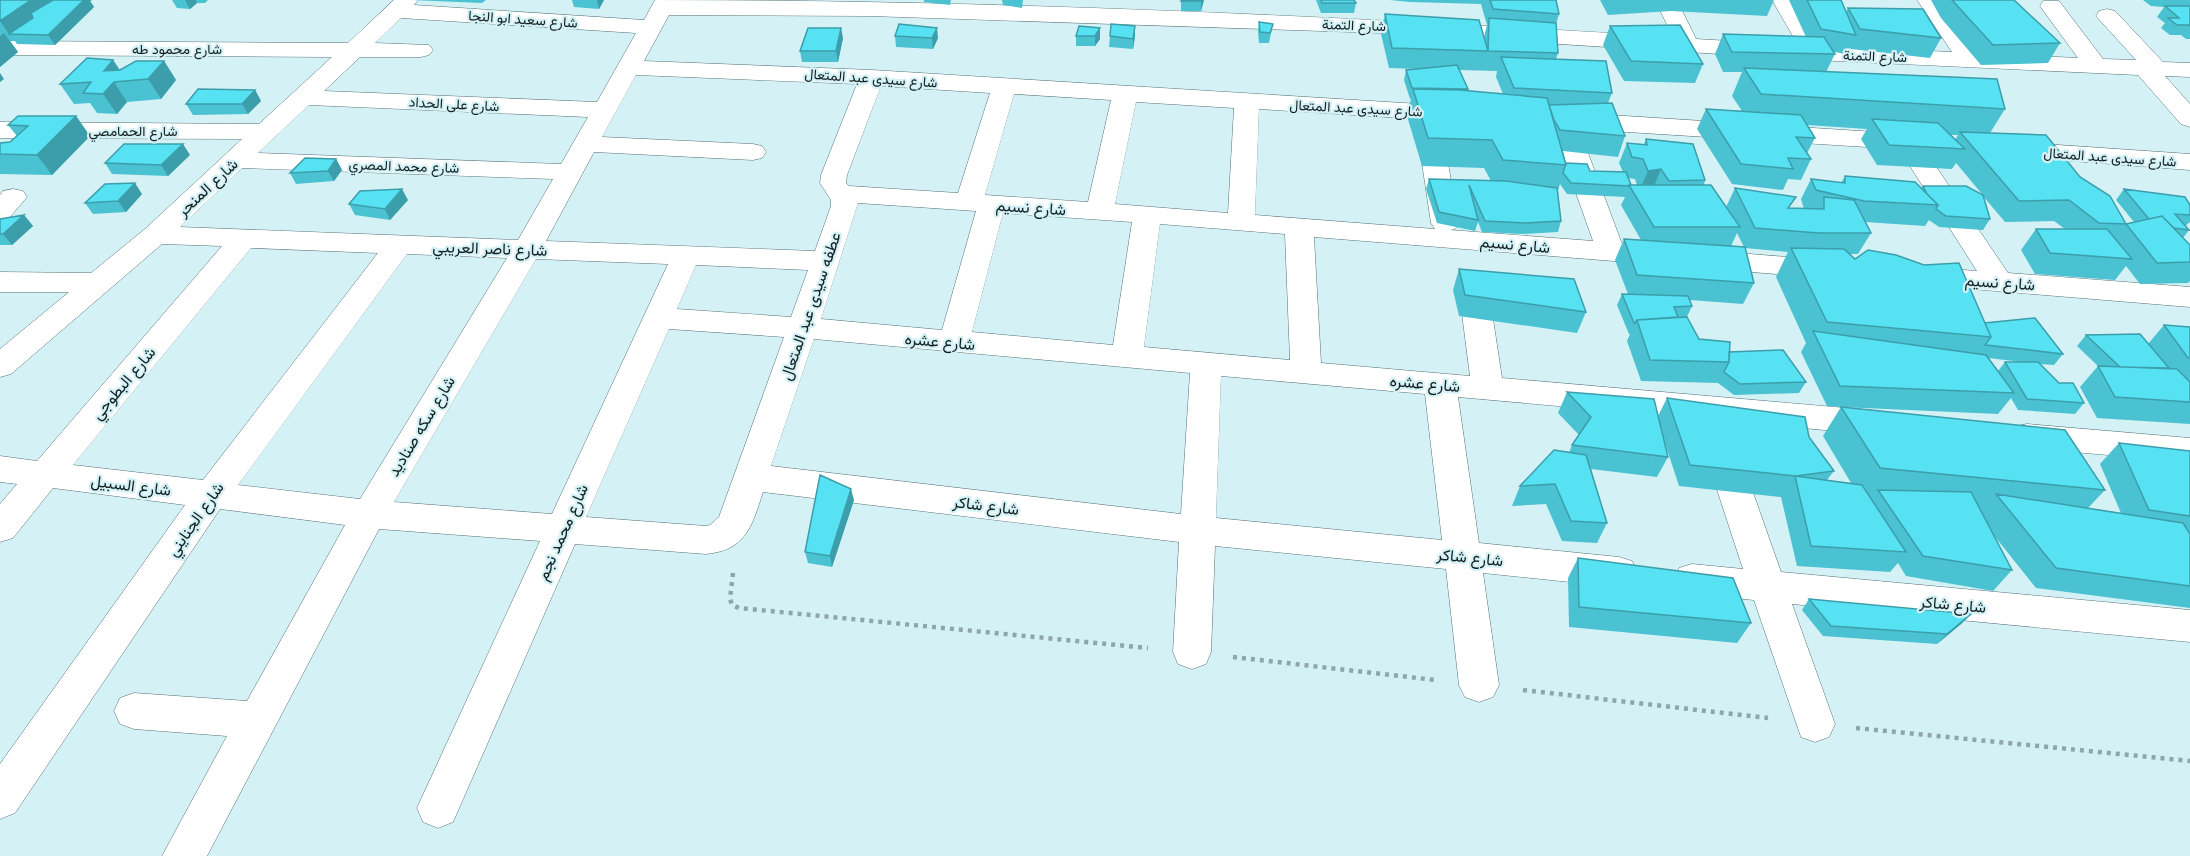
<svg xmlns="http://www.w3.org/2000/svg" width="2190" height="856" viewBox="0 0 2190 856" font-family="Lora,Vazirmatn,serif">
  <rect width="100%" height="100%" fill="#d4f2f6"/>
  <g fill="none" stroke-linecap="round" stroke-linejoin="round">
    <g stroke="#567175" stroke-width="1">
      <path id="minor" d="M394 0H418L414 5 644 20 655 0C990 0 1335 16 1673 37L1655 0H1677L1696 39 1798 45 1772 0H1794L1823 46 1952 52 1917 0H1939L1976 53 2078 58 2040 6 2043 1H2059L2103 59 2136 60 2096 16 2099 11 2107 9 2115 11 2163 62 2190 63V77L2165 76 2190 104V127L2181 124 2138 75 1815 60 1382 33 870 16 669 15 644 61 872 70 1452 106 1461 109 1465 114 1461 119 1440 121 1459 223 1455 229 1450 230 1593 241 1550 120 1554 115 1563 112 1907 134 1916 137 2008 273 2190 287V307L1923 285 1913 283 1908 276 1913 269 1923 267 1977 271 1899 149 1579 129 1622 244 1826 260 1836 262 1840 269 1836 276 1826 278 1314 237 1321 363 1470 376 1461 306 1465 299 1476 296 1487 299 1491 306 1502 378 1880 411 1892 415 1896 423 1892 431 1880 435 1458 397 1479 543 1619 557 1632 561 1637 572 1632 583 1619 587 1483 573 1499 685 1493 697 1479 702 1465 697 1459 685 1446 569 1215 546 1211 652 1206 664 1192 669 1178 664 1173 652 1179 542 763 492C752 525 747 550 706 554L575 544 453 822 438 828 423 822 417 808 540 541 379 529 207 856H162L227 736 134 729 120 724 114 711 120 698 134 693 247 701 345 525 220 509 15 813 0 819V764L185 505 53 488 13 538 0 542V504L17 484 0 482V456L37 461 222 246 162 244 11 374 0 377V349L69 292H0V272L91 273 145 229 242 139 0 138V122L259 124 332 57 0 55V41L348 43ZM401 18 636 33 597 102 324 91 360 57H421L429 55 433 50 429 45 375 43ZM636 75 857 84 821 175 820 183 831 200V206L815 251 546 241 594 152 753 160 762 158 766 152 762 146 753 144 602 137ZM881 86 990 93 958 193 849 186 846 183 847 175ZM1014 94 1111 100 1088 202 985 195ZM1136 102 1234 108 1228 213 1115 204ZM309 105 588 117 561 164 258 153ZM1259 109 1419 119 1416 123 1431 223 1435 229 1255 215ZM242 168 553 179 518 240 180 227ZM858 203 976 211 942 330 821 319ZM1003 213 1132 222 1113 345 972 332ZM1160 224 1285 234 1290 360 1144 347ZM251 248 378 253 203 480 73 465ZM407 254 507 258 360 499 238 485ZM536 259 668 264 552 514 394 502ZM696 265 808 270 791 317 677 309ZM669 329 784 337 719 517 710 525 706 526 586 517ZM814 339 1190 373 1181 514 771 466ZM1221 376 1425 394 1442 540 1216 518Z
        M2015 142 2190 154V170L2006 156 2002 150 2006 144Z
        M13 189 23 191 27 197 10 217 0 219V195L3 191Z
        M2027 424 2190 438V462L2027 448 2015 445 2010 436 2015 427Z
        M1721 438 1733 441 1738 450 1781 572 2190 610V642L1792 604 1835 724 1829 737 1815 742 1801 737 1754 600 1692 594 1679 590 1674 579 1679 568 1692 564 1743 569 1704 450 1709 441Z"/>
    </g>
    <path stroke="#8fa6a9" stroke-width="4.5" stroke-dasharray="4 5" stroke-linecap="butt" d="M733 573 730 599 732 605 739 608 1148 648
      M1233 657 1435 680
      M1523 690 1768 718
      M1856 728 2190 761"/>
    <use href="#minor" fill="#fff" fill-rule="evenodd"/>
  </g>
  <path fill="#4ac2d1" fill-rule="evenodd" d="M0 0H92L90 1 94 7 55 45 17 44 15 41H10L18 52 0 67Z
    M172 0H208L205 3H197L190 9 177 8Z
    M411 0H486L482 3Z
    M572 0H604L599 9 574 7Z
    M924 0H951L950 5 924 2Z
    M1002 0H1023L1022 8 1003 5Z
    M1204 0 1201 11H1181V1Z
    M1316 0H1354L1356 3 1354 13H1321Z
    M1390 0H1556L1559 14 1556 24 1558 53 1556 59 1612 93 1608 103 1625 136 1618 157 1563 151 1566 163 1590 171 1623 172 1619 163 1627 143 1644 144 1646 139 1705 180 1704 185 1726 207 1735 188 1790 208 1804 209 1801 199 1811 179 1841 183 1845 176 1921 188 1923 186 1982 194 1956 163 1952 169 1877 165 1861 139 1867 129 1807 125 1815 138 1807 153 1811 159 1801 180 1788 179 1783 190 1732 184 1697 129 1706 109 1742 111 1732 96 1742 72H1723L1715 54 1723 34 1806 37 1789 0H1841L1846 12 1848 8 1941 38 1930 58 1851 49 1850 48 1846 54 1834 52 1835 54 1826 72 2005 109 1990 133 2080 177 2126 224 2114 238 2126 224 2134 222 2116 200 2124 189 2190 205V222L2185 226 2189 230 2183 238 2190 245V281L2188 283 2140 284 2126 266 2115 280 2035 274 2021 250 2036 229H2065L2054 221 2005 222 1983 196 1990 219 1983 230 1939 227 1929 220 1925 226 1865 222 1871 233 1858 254H1849L1855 259 1985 323 2063 354 2054 365 2040 364 2059 383 2084 403 2075 414 2018 410 2011 398 1998 414 1841 407 2105 490 2088 508 2121 513 2100 464 2119 443 2190 451V608L2036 588 1992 533 2012 570 1993 591 1906 576 1898 563 1890 572 1797 566 1781 497 1679 486 1664 440 1668 457 1657 477 1591 469 1607 523 1597 543 1562 541 1546 504 1512 506 1520 486 1569 453 1572 445 1579 435 1558 413 1567 392 1658 416 1667 398 1809 437 1834 471 1827 480 1851 483 1823 436 1841 407 1827 406 1801 352 1806 343 1776 277 1788 252 1745 248 1754 283 1743 304 1690 300 1692 306 1687 317 1699 339 1806 382 1799 393 1734 395 1718 383 1641 381 1627 341 1630 334H1629L1617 305 1622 294H1628L1615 260 1624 239 1641 240 1621 205 1625 197 1567 194 1560 184 1558 191 1561 221 1558 232 1522 234 1482 232 1478 222 1475 231 1437 223 1426 189 1429 179 1491 181 1484 168 1422 166 1407 116 1411 99H1410L1404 80 1406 70 1419 69 1389 68 1381 34 1385 14 1484 37 1487 25 1481 4 1410 2ZM1459 70 1497 71 1496 77 1503 94 1467 91 1468 89ZM1950 135H1958L1955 140ZM1628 178 1635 179 1637 185H1631ZM1737 233 1744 247 1731 246ZM1988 358 2022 362H2005L1998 371Z
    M1600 0H1774L1767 16 1671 11 1608 15Z
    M1931 0H2014L2060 43 2048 63 1981 65 1941 18Z
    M2143 0H2190V39H2186L2181 35H2170L2161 28 2165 23 2157 17 2164 7 2151 6Z
    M1259 22 1273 24 1269 43H1259L1258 32Z
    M1079 26 1100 39 1095 46H1076V36Z
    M1135 26V36L1133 49 1109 47 1110 36Z
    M1610 26 1703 64 1695 83 1624 81 1603 45Z
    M895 36 938 38 933 49 896 47Z
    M843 38 838 62H802L800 51Z
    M113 60 120 70 164 61 176 80 161 99 127 102 117 114 97 113 90 103 74 104 60 84Z
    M255 90 261 101 248 114 193 115 186 104Z
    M76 116 90 136 52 175 0 174V143L10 142 17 136 8 125Z
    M190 155 168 176 112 174 105 163Z
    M336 159 342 170 334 181 296 184 290 173Z
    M142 194 126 212 93 214 85 203Z
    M408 200 390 220 355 215 349 204Z
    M24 215 33 226 12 245H0V219Z
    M1459 269 1586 312 1577 333 1459 316 1453 290Z
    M2164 325 2190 327V381H2189L2190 382V424L2097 418 2080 387 2098 366 2077 346 2086 335 2148 344Z
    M854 500 832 567 808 563 805 552Z
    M1578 558 1751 623 1737 643 1569 627 1568 578Z
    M1809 599 1971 614 1961 624 1937 644 1823 636 1802 610Z"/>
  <path fill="#3c9eaa" d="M31 0H61L9 34 14 41 0 21Z
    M83 0H92L90 1 94 7 55 45 48 35Z
    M185 0H196L197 3 190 9Z
    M597 0H604L599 9Z
    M1202 0H1204L1201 11V1Z
    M1135 26V36L1133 49V39Z
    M841 28 843 38 838 62 836 51Z
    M937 28 938 38 933 49 932 38Z
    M1100 28V39L1095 46V36Z
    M4 33 18 52 0 67V36Z
    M113 60 126 80 114 82 127 102 117 114 103 94 104 71Z
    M164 61 176 80 161 99 148 79Z
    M0 73 4 79 0 82Z
    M255 90 261 101 248 114 242 104Z
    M76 116 90 136 52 175 37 155Z
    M183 144 190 155 168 176 161 165Z
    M336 159 342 170 334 181 328 171Z
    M1661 169 1653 189 1639 192 1648 171Z
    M135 183 142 194 126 212 118 201Z
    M402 189 408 200 390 220 385 209Z
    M24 215 33 226 12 245 3 234Z
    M851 489 854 500 832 567 830 556Z
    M1971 614 1961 624 1937 644 1947 634Z"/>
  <path fill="#56e2f3" stroke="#3c9eaa" stroke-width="1.5" d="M0 0H31L0 21Z
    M53 0H84L48 35 9 34 33 18 31 13Z
    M1182 0H1202L1201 1H1181Z
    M1321 0H1354L1356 3H1322Z
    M1490 0H1556L1559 14 1493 9Z
    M1807 0H1841L1856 35 1821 29Z
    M1952 0H2014L2060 43 1993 45Z
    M2165 6H2190V26L2189 25H2177L2168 18H2179Z
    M1848 8 1923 9 1941 38 1860 29Z
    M1385 14 1479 20 1488 51 1489 18 1556 23 1558 53 1488 51 1392 48Z
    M1259 22 1273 24 1270 33 1260 32Z
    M899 24 937 28 932 38 895 36Z
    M1111 24 1135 26 1133 39 1110 36Z
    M1680 25 1703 64 1631 61 1610 26Z
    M1079 26 1100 28 1095 36H1076Z
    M808 28H841L836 51H800Z
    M1723 34 1824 37 1835 54 1732 52Z
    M1501 57 1606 61 1612 93 1514 88Z
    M87 58 113 60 104 71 120 70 136 61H164L148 79 114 82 103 94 83 93 91 82 60 84Z
    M1457 65 1468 89 1412 88 1406 70Z
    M1744 68 1997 79 2005 109 1761 94Z
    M198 89 255 90 242 104H186Z
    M1413 89 1460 90 1547 98 1566 165 1503 160 1492 140 1428 138Z
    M1612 103 1625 136 1560 130 1554 120 1549 105Z
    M1706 109 1801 115 1815 138 1796 137 1811 159 1788 158 1793 169 1741 164Z
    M18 116H76L37 155 0 154V143L10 142 28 126 8 125Z
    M1872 119 1938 123 1965 149 1889 145Z
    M1960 132 2046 135 2080 177 2110 196 2126 224 2099 223 2069 200 2019 201Z
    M1646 139 1693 144 1705 180 1669 181 1661 169 1648 171 1643 159 1632 157 1627 143 1647 145Z
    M124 144H183L161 165 105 163Z
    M305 158 336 159 328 171 290 173Z
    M1566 163 1587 164 1590 171 1626 172 1631 185 1629 186 1571 183 1563 173Z
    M1845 176 1915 182 1938 205 1864 201 1816 190 1811 179 1845 183Z
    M1429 179 1506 181 1557 188 1561 221 1526 223 1485 221 1469 185 1478 220 1439 212Z
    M135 183 118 201 85 203 105 184Z
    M1629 185H1711L1740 227H1654Z
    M1923 186H1966L1983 195 1990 219 1946 216 1936 209 1938 205 1927 194Z
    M1735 188 1796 197 1788 208 1824 209V197L1854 200 1871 233H1818L1755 228Z
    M402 189 385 209 349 204 360 191Z
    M2124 189 2185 197 2190 205V215L2175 214 2189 230 2174 228 2162 216 2149 219Z
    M24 215 3 234H0V219Z
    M2162 216 2190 245V262L2157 263 2126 224Z
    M2036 229H2107L2132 259 2050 253Z
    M1624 239 1745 247 1754 283 1637 275Z
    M1791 248 1844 249 1855 259 1868 250 1896 255 1924 265 1959 263 1991 337 1827 322Z
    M1459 269 1574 279 1586 312 1465 295Z
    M1622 294 1688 296 1692 306 1674 307 1678 317 1637 320 1635 323H1634Z
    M1687 317 1699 339 1730 342 1729 362 1650 360 1637 320Z
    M2035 318 2063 354 1986 345H1985L1991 337 1985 323Z
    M2164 325 2190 327V358H2188Z
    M1813 331 1986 355 2014 393 1840 386Z
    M2140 334 2169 368 2120 367 2086 335Z
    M1783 350 1806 382 1740 384 1724 372 1729 362V352Z
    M2005 362H2038L2059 383H2073L2084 403 2027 399Z
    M2098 366 2177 369 2190 382V402L2115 397Z
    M1567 392 1654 399 1668 457 1572 445 1591 417Z
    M1667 398 1805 417 1809 437 1834 471 1796 476 1690 465Z
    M1841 407 2065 430 2105 490 1880 468Z
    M2119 443 2190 451V516L2149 510Z
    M1554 450 1586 455 1607 523 1571 521 1555 484 1520 486Z
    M820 475 851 489 830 556 805 552Z
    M1795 476 1862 485 1906 552 1811 546Z
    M1878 490 1971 492 2012 570 1923 556Z
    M1996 494 2183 523 2190 534V586L2056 568Z
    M1578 558 1733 578 1751 623 1579 607Z
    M1809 599 1971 614 1947 634 1831 626Z"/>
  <g text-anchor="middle" stroke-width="4.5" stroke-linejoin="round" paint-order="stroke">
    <g font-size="14" fill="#131e20" stroke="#d4f2f6">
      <text transform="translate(523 19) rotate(4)" y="5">شارع سعيد ابو النجا</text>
      <text transform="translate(1354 25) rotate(2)" y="5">شارع التمنة</text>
      <text x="177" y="54">شارع محمود طه</text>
      <text transform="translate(1875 56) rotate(2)" y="5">شارع التمنة</text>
      <text transform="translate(871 78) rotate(4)" y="5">شارع سيدى عبد المتعال</text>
      <text transform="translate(454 104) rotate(3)" y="5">شارع على الحداد</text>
      <text transform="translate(1356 108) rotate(3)" y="5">شارع سيدى عبد المتعال</text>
      <text x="133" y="136">شارع الحمامصي</text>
      <text transform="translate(2110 157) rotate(4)" y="5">شارع سيدى عبد المتعال</text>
      <text transform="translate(404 166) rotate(2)" y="5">شارع محمد المصري</text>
    </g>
    <g font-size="16" fill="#131e20" stroke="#d4f2f6">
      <text transform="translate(207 187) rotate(-43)" y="6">شارع المنحر</text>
      <text transform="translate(1031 207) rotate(4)" y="6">شارع نسيم</text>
      <text transform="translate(1515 244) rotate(5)" y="6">شارع نسيم</text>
      <text transform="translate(490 248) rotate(2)" y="6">شارع ناصر العريبي</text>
      <text transform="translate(2000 282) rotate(4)" y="6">شارع نسيم</text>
      <text transform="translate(810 306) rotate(-71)" y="6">عطفه سيدى عبد المتعال</text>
      <text transform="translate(940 341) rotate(5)" y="6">شارع عشره</text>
      <text transform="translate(123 383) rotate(-50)" y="6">شارع البطوجي</text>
      <text transform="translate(1425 383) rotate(5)" y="6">شارع عشره</text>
      <text transform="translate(421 426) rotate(-59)" y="6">شارع سكه صناديد</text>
      <text transform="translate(131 485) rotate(7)" y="6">شارع السبيل</text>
      <text transform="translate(986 505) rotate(7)" y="6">شارع شاكر</text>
      <text transform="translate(195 519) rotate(-55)" y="6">شارع الجنايني</text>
      <text transform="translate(562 532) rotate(-66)" y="6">شارع محمد نجم</text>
      <text transform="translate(1470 557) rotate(6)" y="6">شارع شاكر</text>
      <text transform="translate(1953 604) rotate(5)" y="6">شارع شاكر</text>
    </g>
  </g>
</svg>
